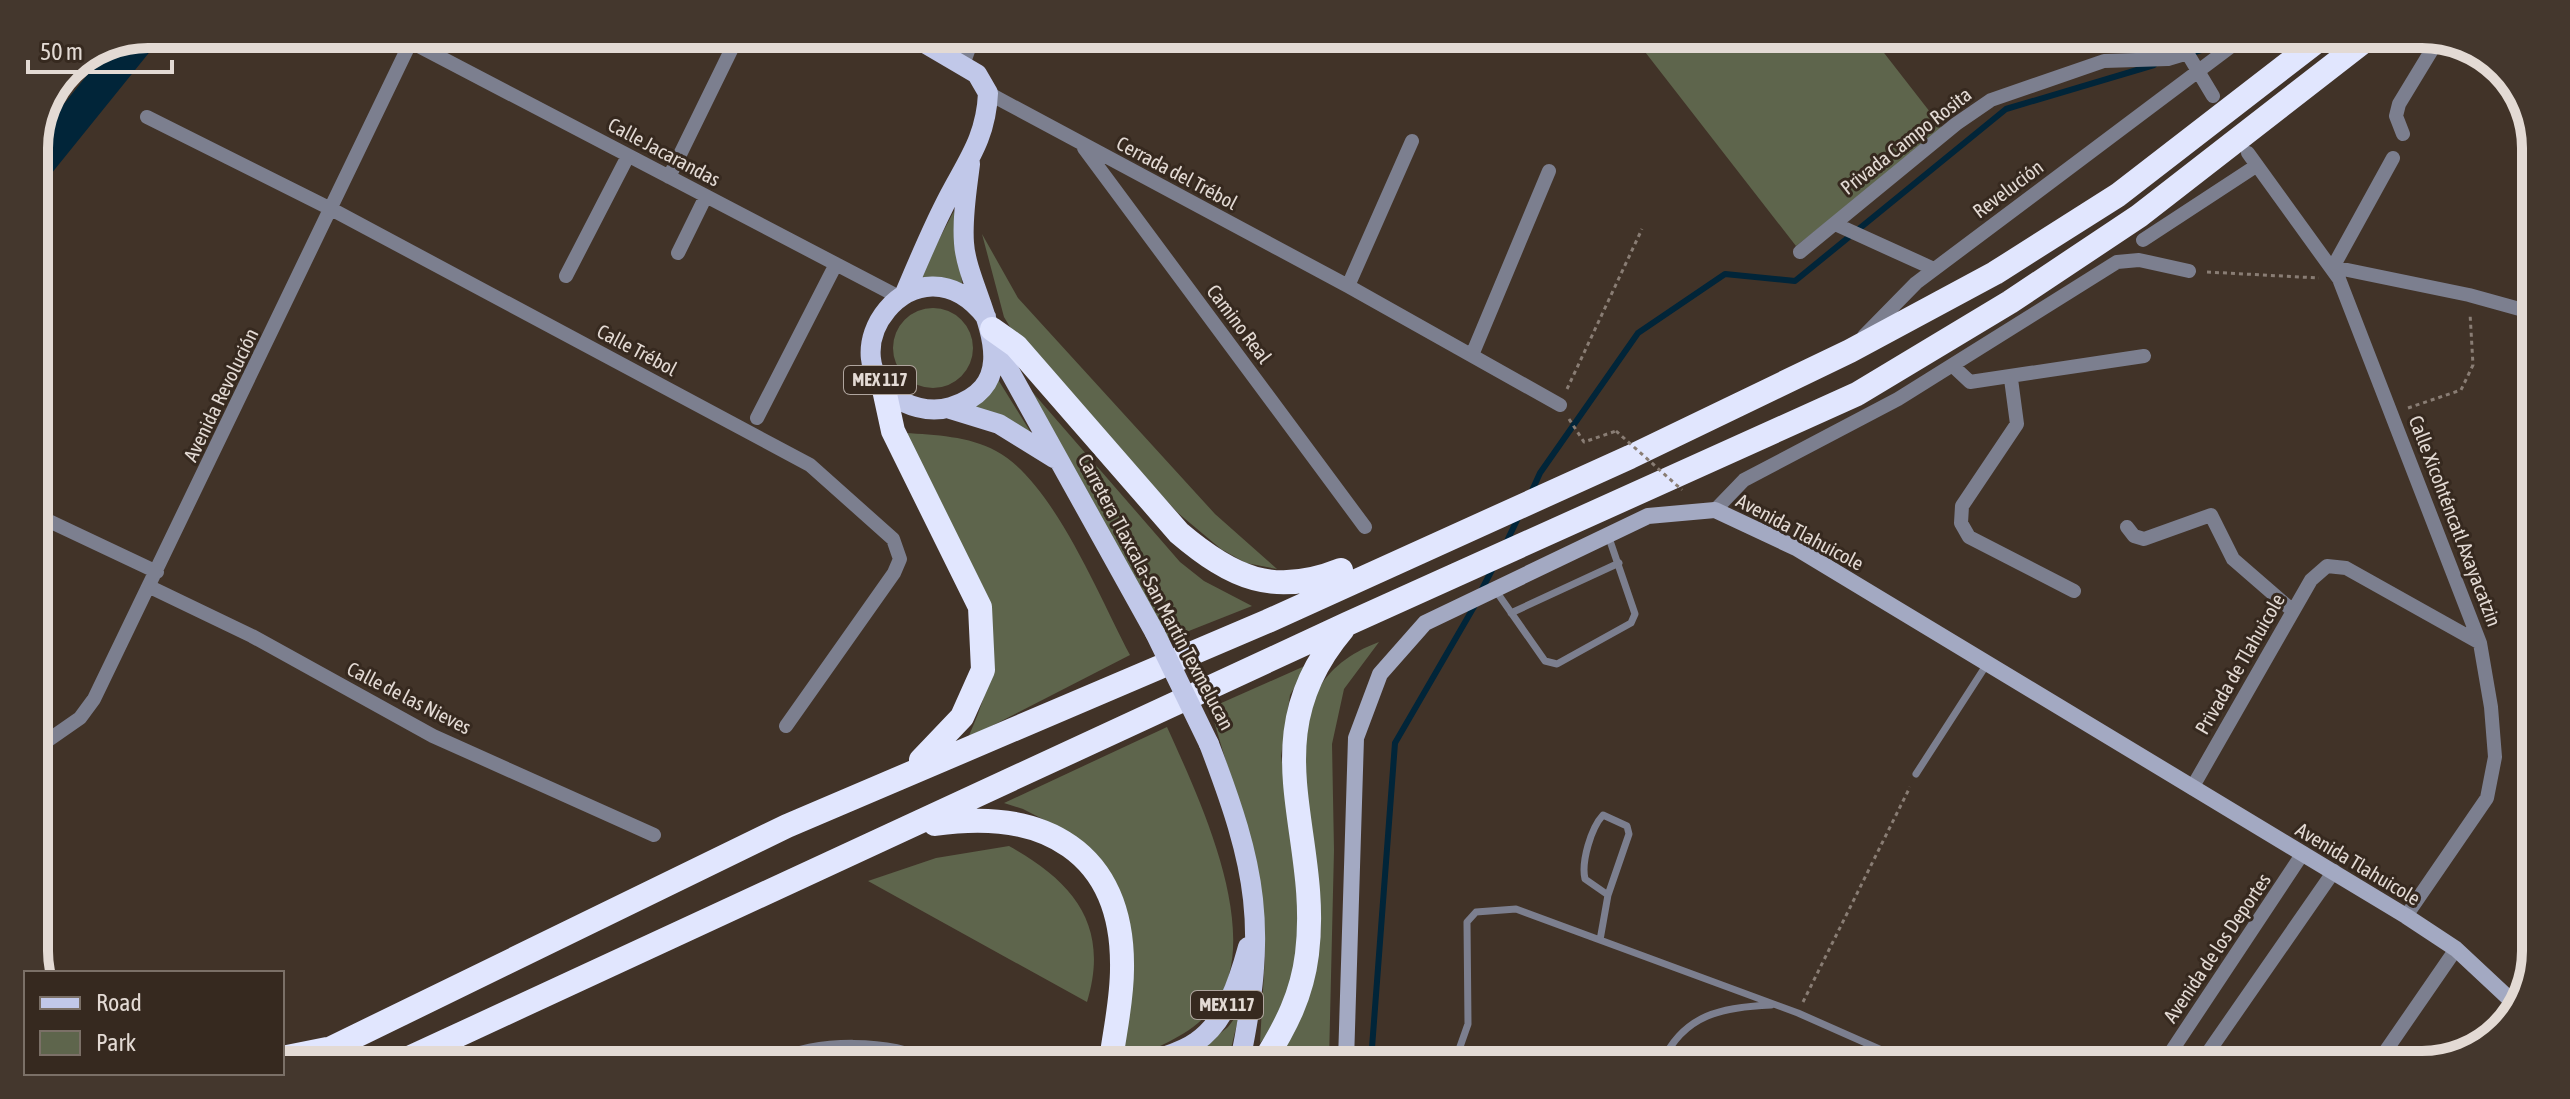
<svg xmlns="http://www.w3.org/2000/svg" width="2570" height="1099" viewBox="0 0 2570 1099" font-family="'Asap Condensed',sans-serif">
  <rect width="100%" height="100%" fill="#413328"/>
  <path fill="#5e654c" d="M1635 39 1874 40 1944 130 1796 246Z
    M954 211 963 291 915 285Z
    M982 234 1018 298 1215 514 1277 569 1246 563 1221 549 1178 513 1016 337 1004 317Z
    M893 348a40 40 0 1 1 80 0a40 40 0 1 1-80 0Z
    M997 378 1033 436 972 408Z
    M1028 387 1180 562 1204 581 1252 606 1166 640Z
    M905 433C935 435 969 436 996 451 1053 481 1099 597 1130 655L968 738C986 697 998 661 989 616Z
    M1379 642 1344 689 1332 744 1334 850 1329 1061H1274C1302 1017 1316 989 1320 937 1328 839 1247 691 1379 642Z
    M1307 665 1290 695 1281 756 1293 837 1301 963 1277 1023 1260 1043 1265 955 1257 865 1210 708Z
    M1167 727C1197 794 1266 935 1215 1005 1194 1034 1160 1046 1128 1060H1118L1129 953 1060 828 1023 809 1004 803Z
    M1009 846C1074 882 1110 926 1087 1002L868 881 936 858Z
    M1240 1011 1228 1061 1187 1060 1228 1027Z"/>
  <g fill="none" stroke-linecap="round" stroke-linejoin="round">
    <path stroke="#012539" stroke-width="6" d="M2187 55 2225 42
      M1530 495 1540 473 1638 333 1725 274 1795 281 2006 109 2154 65
      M1505 545 1519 516
      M1481 591 1494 566
      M1371 1061 1395 743 1475 605"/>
    <path stroke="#012539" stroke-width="34" d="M34 168 139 38"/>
    <path stroke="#897d74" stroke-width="3" stroke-dasharray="4 4" stroke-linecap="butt" d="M2207 272 2319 278
      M1567 389 1642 229
      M2408 408 2461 390 2473 365 2470 313
      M1569 419 1584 442 1616 431
      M1803 1002 1910 787"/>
    <path stroke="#7c7f8f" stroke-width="7" d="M1496 591 1545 661 1557 664 1631 623 1635 614 1608 535
      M1511 613 1619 563
      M1916 774 1987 664
      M1603 815 1627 826 1629 834 1608 895 1585 879C1581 862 1591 828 1603 815Z
      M1600 940 1608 895
      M775 1059C816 1038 891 1038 931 1060
      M1455 1061 1468 1024 1467 922 1476 912 1516 909 1798 1013 1911 1063
      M1662 1062C1684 1014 1723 1007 1771 1005
      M2134 1064 2170 1053 2193 1064"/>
    <path stroke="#7c7f8f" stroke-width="14" d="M2180 41 2213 96
      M411 42 899 297
      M963 65 973 37
      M67 68 69 67
      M988 93 1348 286 1560 405
      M147 117 333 210 810 465 893 539 900 559 894 573 786 726
      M2403 134 2396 116 2399 104 2433 48V42
      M1084 148 1365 527
      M2248 153 2339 279 2480 643 2491 707 2495 757 2487 798 2406 916
      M2393 158 2333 267 2469 295 2534 313
      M669 177 738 36
      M1835 224 1934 269
      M2143 240 2256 166
      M1800 252 1956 124 1991 100 2104 61 2168 59 2188 53
      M678 253 706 196
      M566 276 628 156
      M1348 286 1412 141
      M1864 336 1916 283 2237 42
      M1472 355 1549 171
      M1954 367 1970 382 2144 356
      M2011 379 2017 424 1962 506 1961 523 1969 537 2074 591
      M757 418 836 264
      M1715 510 1744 480 1898 399 2117 262 2139 260 2189 271
      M34 514 157 572
      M2127 527 2134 536 2144 539 2211 515 2233 559 2293 611
      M150 587 252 636 433 736 654 835
      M34 750 80 718 94 699 414 35
      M2192 788 2311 580 2327 566 2346 568 2480 643
      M2163 1064 2303 853
      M2200 1064 2334 871
      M2376 1065 2456 949"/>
    <path stroke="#a3a9c2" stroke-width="16" d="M1346 1061 1356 738 1380 674 1425 623 1648 516 1715 510 1796 548 2406 916 2456 949 2517 1006"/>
    <path stroke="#c1c8e9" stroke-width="20" d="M970 164C967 189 962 217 964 243 967 295 1036 380 951 407 935 412 918 409 903 402 819 358 917 228 986 317
      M905 293C917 265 929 236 943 208 963 166 986 142 988 93L977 74 914 37
      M995 345 1155 633
      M947 408 999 424 1054 458
      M1209 744C1257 869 1268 927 1240 1061
      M1155 1060C1168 1055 1184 1051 1196 1042 1226 1022 1239 980 1248 947"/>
    <path stroke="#e1e6fe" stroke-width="24" d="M992 329 1016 346 1179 533C1232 578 1274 597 1341 570
      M883 385 893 431 980 607 983 670 962 717 921 760
      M935 824C1043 808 1124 851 1122 969 1122 1000 1115 1030 1111 1060
      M287 1057 327 1049
      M313 1057 787 826 1268 621 1630 457 1850 351 1995 273 2118 195 2316 42
      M409 1058 1347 624 1857 394 2010 302 2139 216 2363 42
      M1264 1061C1286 1026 1302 995 1307 954 1322 832 1249 740 1343 629"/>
    <path stroke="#897d74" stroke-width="3" stroke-dasharray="4 4" stroke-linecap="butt" d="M1616 431 1682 490"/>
    <path stroke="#c1c8e9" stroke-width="20" d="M1155 633 1209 744"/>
  </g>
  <g text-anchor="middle" stroke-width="6" stroke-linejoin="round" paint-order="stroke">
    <g fill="#36291f" stroke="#afa59e" stroke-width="2">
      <rect x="844" y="366" width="72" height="28" rx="6"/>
      <rect x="1191" y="991" width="72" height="28" rx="6"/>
    </g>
    <g font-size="18" font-weight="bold" fill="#e3dad4">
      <text x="880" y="386">MEX 117</text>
      <text x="1227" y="1011">MEX 117</text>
    </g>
    <g font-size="20" fill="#e3dad4" stroke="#36291f">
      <text transform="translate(1906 141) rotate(-38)" y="7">Privada Campo Rosita</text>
      <text transform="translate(664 152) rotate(28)" y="7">Calle Jacarandas</text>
      <text transform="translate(1177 173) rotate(28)" y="7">Cerrada del Trébol</text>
      <text transform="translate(2008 189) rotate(-37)" y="7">Revelución</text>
      <text transform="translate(1239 324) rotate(53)" y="7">Camino Real</text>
      <text transform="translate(637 350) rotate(28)" y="7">Calle Trébol</text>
      <text transform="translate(221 395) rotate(-64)" y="7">Avenida Revolución</text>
      <text transform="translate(2455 521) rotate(69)" y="7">Calle Xicohténcatl Axayacatzin</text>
      <text transform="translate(1800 532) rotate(28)" y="7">Avenida Tlahuicole</text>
      <text transform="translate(1156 592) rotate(62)" y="7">Carretera Tlaxcala-San Martín Texmelucan</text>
      <text transform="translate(2240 664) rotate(-60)" y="7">Privada de Tlahuicole</text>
      <text transform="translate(409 698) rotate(27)" y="7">Calle de las Nieves</text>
      <text transform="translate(2358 864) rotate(31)" y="7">Avenida Tlahuicole</text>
      <text transform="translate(2217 948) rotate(-56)" y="7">Avenida de los Deportes</text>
    </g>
  </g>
  <path d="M0 0H2570V1099H0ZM148 48H2422A100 100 0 0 1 2522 148V951A100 100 0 0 1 2422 1051H148A100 100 0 0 1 48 951V148A100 100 0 0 1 148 48Z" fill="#44372d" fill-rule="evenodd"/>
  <path fill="none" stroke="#e3dad4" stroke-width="10" d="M148 48H2422A100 100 0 0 1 2522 148V951A100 100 0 0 1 2422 1051H148A100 100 0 0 1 48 951V148A100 100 0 0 1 148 48Z"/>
  <rect x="24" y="971" width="260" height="104" fill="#36291f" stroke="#7b7067" stroke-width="2"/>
  <rect x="40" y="997" width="40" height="12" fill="#c1c8e9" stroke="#7b7067" stroke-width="2"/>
  <text x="96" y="1011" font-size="24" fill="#e3dad4">Road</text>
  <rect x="40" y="1031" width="40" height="24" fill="#5e654c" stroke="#7b7067" stroke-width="2"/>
  <text x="96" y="1051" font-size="24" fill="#e3dad4">Park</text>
  <path d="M28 60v12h144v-12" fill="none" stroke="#e3dad4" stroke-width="4"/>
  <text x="40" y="60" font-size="24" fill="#e3dad4" stroke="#36291f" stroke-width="6" paint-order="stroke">50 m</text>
</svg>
